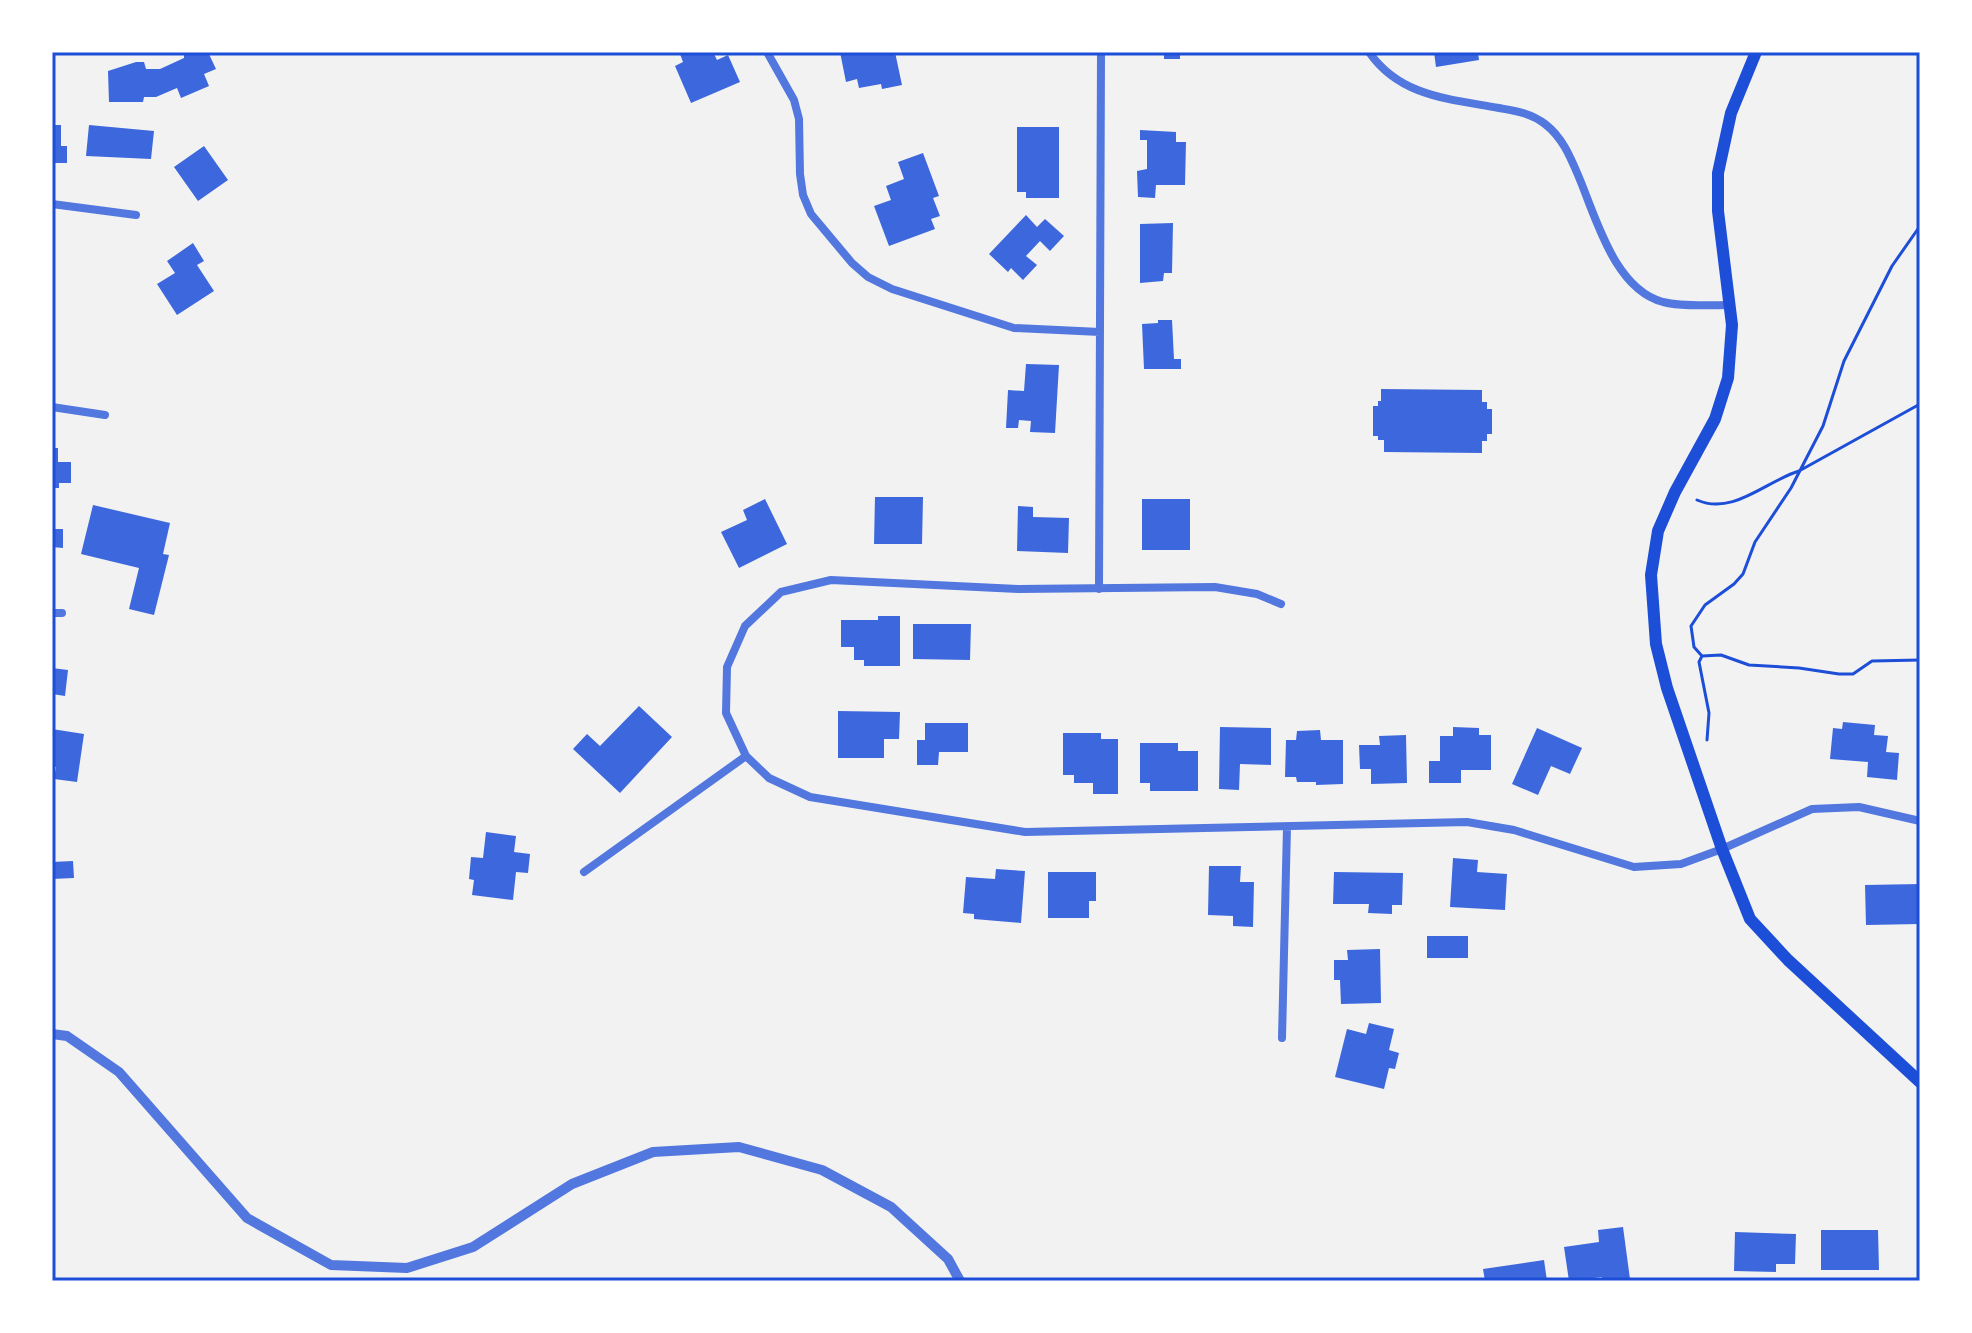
<svg xmlns="http://www.w3.org/2000/svg" width="1972" height="1333" viewBox="0 0 1972 1333" font-family="Helvetica,sans-serif">
  <rect width="100%" height="100%" fill="#f2f2f2"/>
  <path fill="#3d67dc" d="M184 52H208L216 69 204 74 209 86 181 98 177 88 156 97H144L143 102H109L108 71 136 62H144L146 69H160L184 58Z
    M684 52H713L717 60 728 55 740 82 691 103 675 66 683 62 680 54Z
    M840 52H895L902 85 882 89 881 84 859 88 857 79 846 82Z
    M1164 52H1180V59H1164Z
    M1434 52H1478L1479 60 1436 67Z
    M52 125H61V146H67V163H52Z
    M89 125 154 131 151 159 86 156Z
    M1017 127H1059V198H1026V192H1017Z
    M1140 130 1176 132V142H1186L1185 185H1156L1155 198 1138 197 1137 171 1147 169V140H1140Z
    M204 146 228 180 198 201 174 167Z
    M923 153 939 196 933 198 940 216 931 219 935 229 889 246 874 206 891 200 886 186 904 179 898 162Z
    M1026 215 1037 227 1045 219 1064 236 1050 251 1040 241 1026 256 1037 265 1023 280 1011 268 1008 272 989 254Z
    M1173 223 1172 273H1164L1163 281 1140 283V224Z
    M193 243 204 261 197 265 214 291 177 315 157 284 175 273 167 261Z
    M1158 320H1172L1174 359H1181V369H1144L1142 324 1158 323Z
    M1026 364 1059 365 1055 433 1030 432 1031 421 1019 420 1018 428H1006L1008 390 1024 391Z
    M1381 389 1482 390V402H1487V409H1492V434H1487V441H1482V453L1384 452V440H1378V436H1373V406H1378V401H1381Z
    M52 448H58V462H71V483H59V488H52Z
    M875 497H923L922 544H874Z
    M765 499 787 544 739 568 721 532 747 520 743 510Z
    M1142 499H1190V550H1142Z
    M93 505 170 523 163 554 169 555 154 615 129 609 139 568 81 554Z
    M1018 506 1033 507V517L1069 518 1068 553 1017 551Z
    M52 529H63V548L52 547Z
    M878 616H900V666H864V660H854V647H841V620H878Z
    M913 624H971L970 660 913 659Z
    M52 668 68 670 65 696 52 694Z
    M639 706 672 737 620 793 573 749 587 734 600 746Z
    M838 711 900 712 899 739H884V758H838Z
    M1843 722 1875 725 1874 735 1888 736 1886 752 1899 753 1897 780 1867 777 1868 762 1830 759 1833 728 1842 729Z
    M925 723H968V752H939L938 765H917V740H925Z
    M1220 727 1271 728V765L1240 764 1239 790 1219 789Z
    M1453 727 1479 728V735H1491V770H1461V783H1429V761H1440V736H1453Z
    M1537 728 1582 748 1570 774 1551 766 1538 795 1512 784Z
    M52 729 84 734 77 782 54 779 56 767 52 766Z
    M1320 730 1321 740H1343V784L1316 785V782H1297L1296 777H1285L1286 740H1296L1297 731Z
    M1063 733H1101V739H1118V794H1093V783H1074V775H1063Z
    M1406 735 1407 783 1371 784V769H1360L1359 745H1380L1379 736Z
    M1140 743H1178V751H1198V791H1150V783H1140Z
    M486 832 516 836 514 852 530 854 528 873 516 872 513 900 472 895 474 880 469 879 471 857 483 858Z
    M1453 858 1478 860 1477 872 1507 874 1505 910 1450 907Z
    M73 861 74 878 52 879V862Z
    M1209 866H1241L1240 882H1254L1253 927 1233 926V916L1208 915Z
    M996 869 1025 871 1021 923 974 919V914L963 913 966 877 995 879Z
    M1048 872H1096V901H1089V918H1048Z
    M1334 872 1403 873 1402 905H1392V914L1368 913 1369 904H1333Z
    M1920 884V924L1866 925 1865 885Z
    M1427 936H1468V958H1427Z
    M1380 949 1381 1003 1341 1004 1340 980H1334V960H1348L1347 950Z
    M1369 1023 1394 1029 1389 1050 1399 1053 1395 1069 1389 1068 1384 1089 1335 1077 1347 1029 1366 1034Z
    M1623 1227 1630 1279 1602 1281V1277L1569 1281 1564 1247 1599 1242 1598 1230Z
    M1821 1230H1878L1879 1270H1821Z
    M1735 1232 1796 1234 1795 1264H1776V1272L1734 1271Z
    M1544 1260 1547 1281H1485L1483 1269Z"/>
  <g fill="none" stroke-linecap="round" stroke-linejoin="round">
    <path stroke="#1d4ed8" stroke-width="3" d="M1697 500C1733 516 1766 481 1799 471L1920 404
      M1702 656 1721 655 1749 665 1799 668 1839 674H1853L1872 661 1920 660
      M1707 740 1709 713 1699 662 1702 656 1694 647 1691 626 1705 605 1734 584 1743 574 1755 542 1791 488 1823 426 1844 361 1892 266 1920 226"/>
    <path stroke="#5277de" stroke-width="8" d="M767 52 794 100 799 119 800 174 803 195 811 214 852 263 868 277 892 289 1014 328 1100 332
      M1369 52C1400 97 1450 99 1499 108 1516 111 1531 113 1545 124 1562 137 1570 156 1578 175 1596 217 1614 289 1663 302 1684 307 1709 305 1731 305
      M52 204 136 215
      M52 407 105 415
      M1099 589 1101 52
      M1281 604 1257 594 1215 587 1018 589 831 580 781 592 745 626 727 667 726 713 746 756 769 778 810 797 1025 832 1467 822 1514 830 1634 867 1681 864 1722 849 1812 809 1859 807 1920 821
      M52 613H62
      M584 872 746 756
      M1282 1038 1287 827"/>
    <path stroke="#5277de" stroke-width="10" d="M52 1034 67 1036 119 1072 247 1218 331 1265 407 1268 473 1247 572 1184 653 1152 739 1147 822 1170 891 1207 948 1259 960 1281"/>
    <path stroke="#1d4ed8" stroke-width="12" d="M1756 52 1731 113 1718 173V211L1732 325 1728 378 1715 419 1675 492 1658 531 1651 575 1656 644 1667 688 1722 849 1750 919 1788 960 1920 1082"/>
  </g>
  <rect width="1972" height="1333" fill="none" stroke="#ffffff" stroke-width="108"/>
  <rect x="54" y="54" width="1864" height="1225" fill="none" stroke="#1d4ed8" stroke-width="3"/>
</svg>
